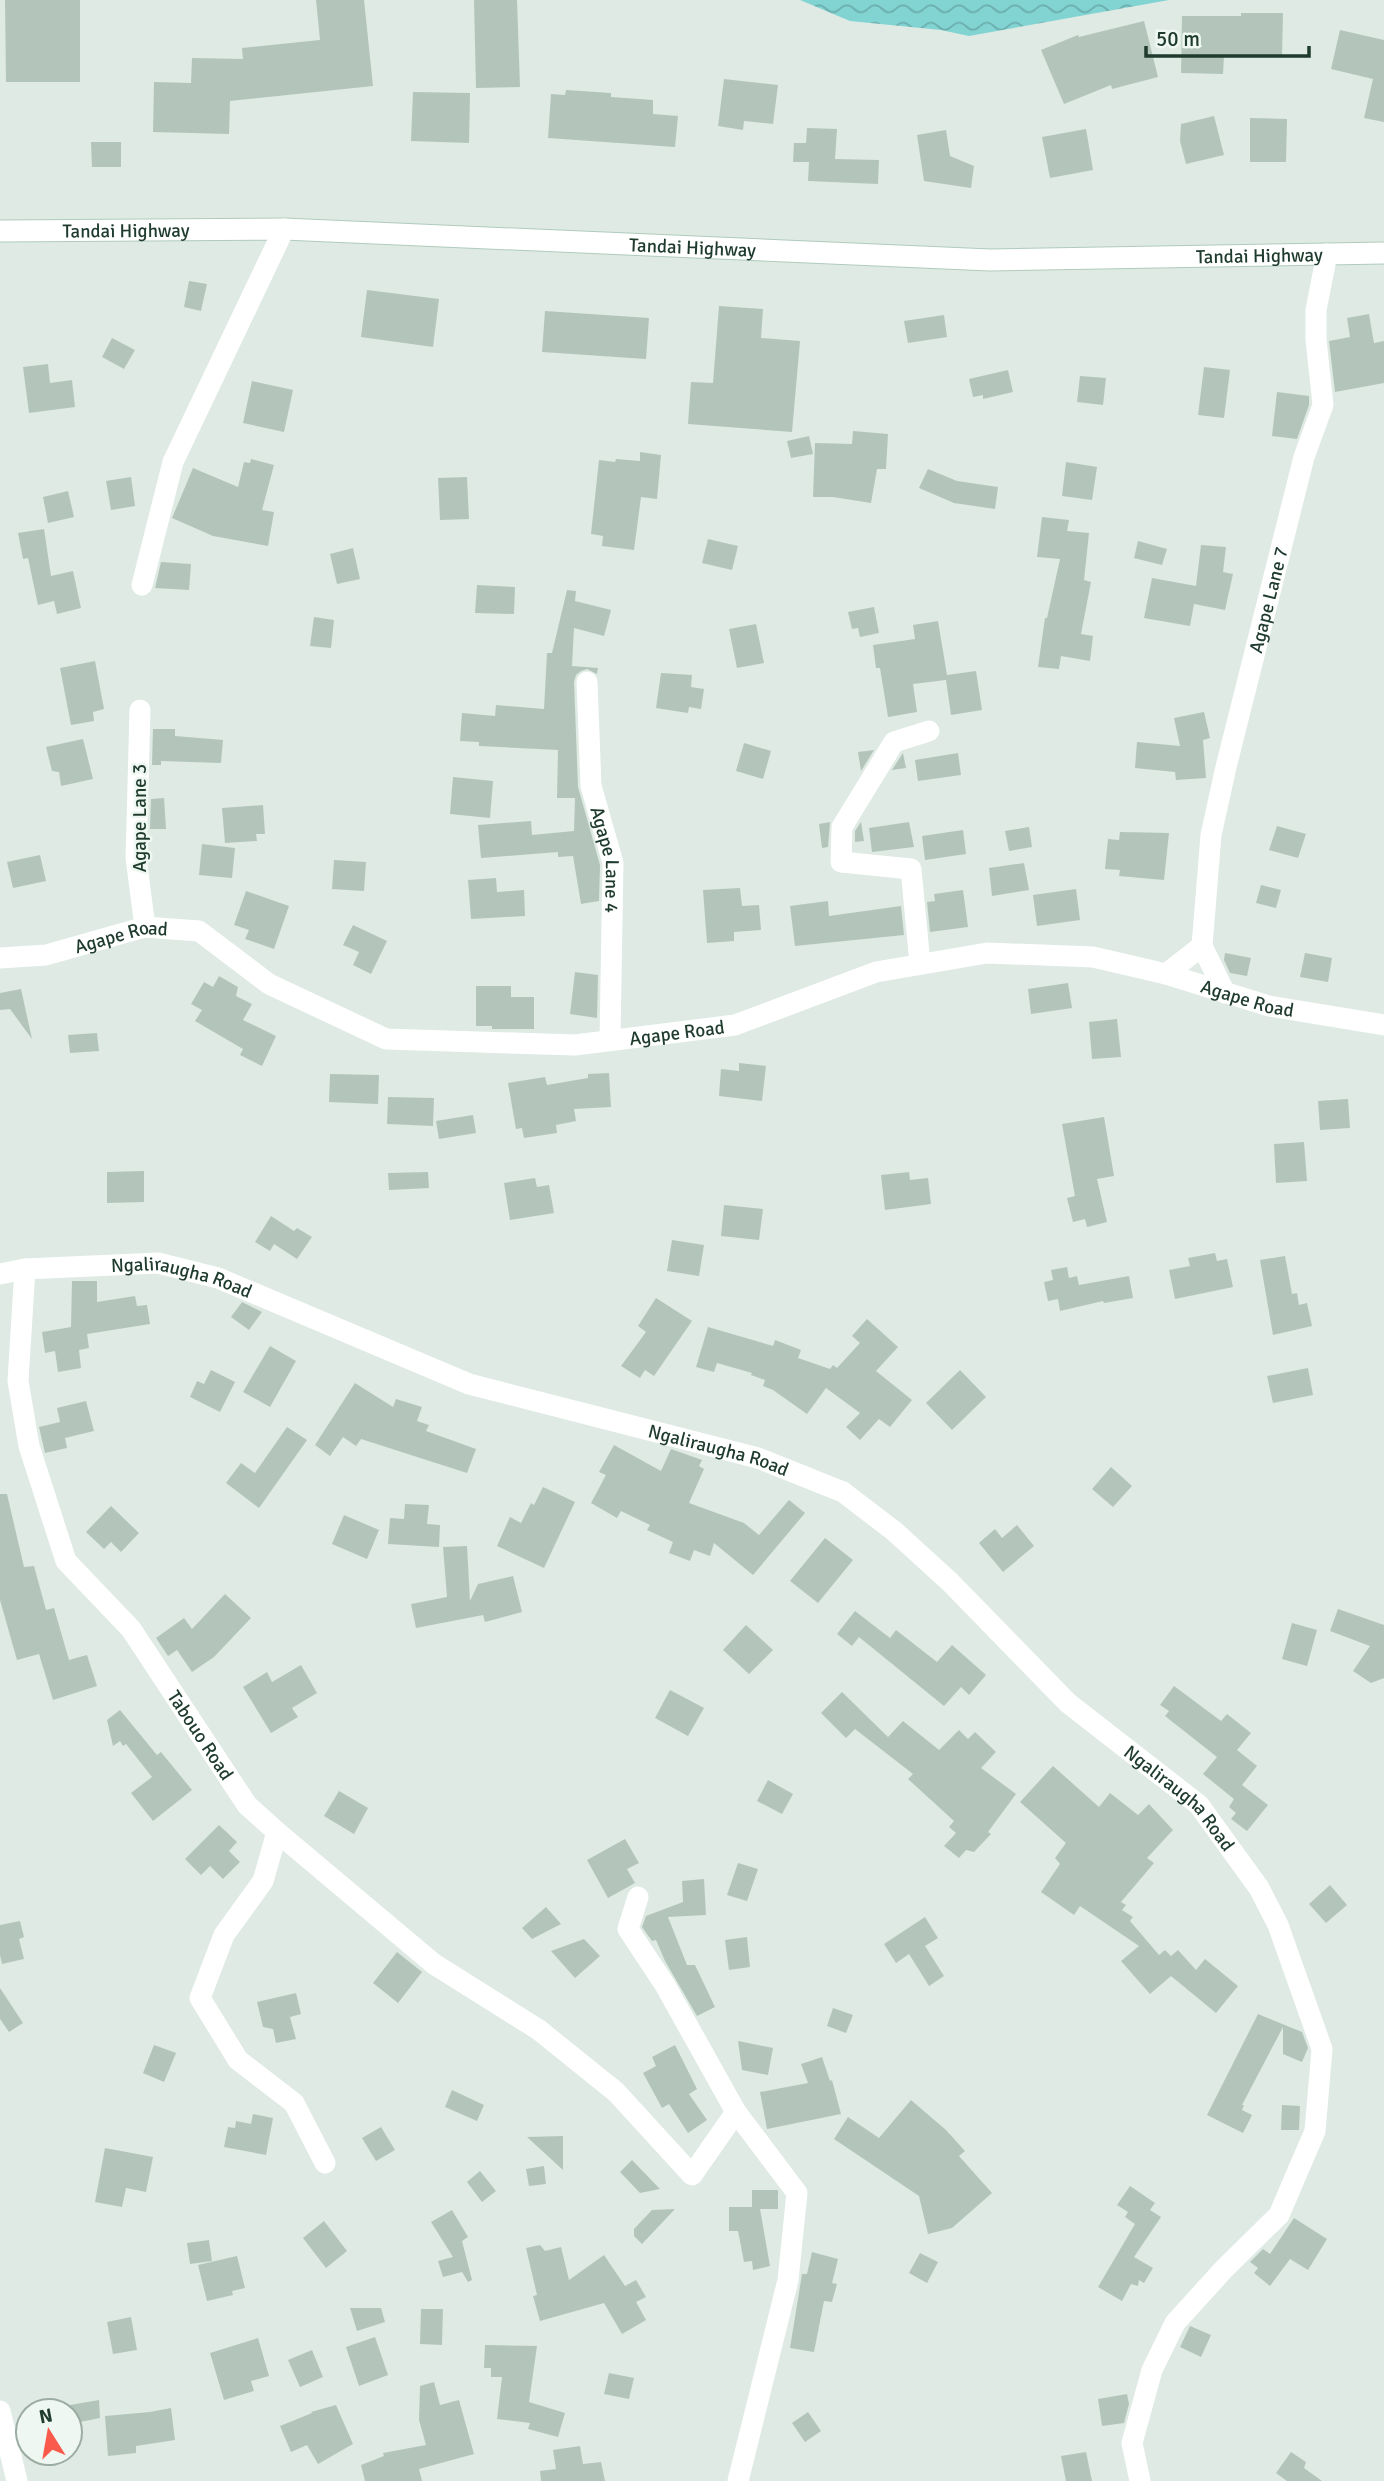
<svg xmlns="http://www.w3.org/2000/svg" width="1384" height="2481" viewBox="0 0 1384 2481" font-family="Signika,sans-serif">
  <defs>
    <pattern id="water-waves" width="16" height="10" patternUnits="userSpaceOnUse" patternTransform="scale(1.75)"><rect width="16" height="10" fill="#82d4d3"/><path d="M0 5q4-4 8 0t8 0" fill="none" stroke="#6aadac"/></pattern>
  </defs>
  <rect width="100%" height="100%" fill="#deeae3"/>
  <path fill="url(#water-waves)" d="M800 0H1169L969 36 941 30 850 21Z"/>
  <path fill="#b3c5bb" d="M5 0H80V82H6Z
    M316 0H364L373 86 230 101 229 134 153 132 154 82 191 83 192 58 243 59 242 48 320 40Z
    M474 0H517L520 87 476 88Z
    M1241 13H1283L1282 57 1224 56 1223 74 1181 73 1182 16H1241Z
    M1144 21 1158 77 1112 89 1111 85 1064 104 1041 50 1078 35 1079 37Z
    M1340 30 1384 40V122L1364 118 1373 79 1331 69Z
    M724 79 778 85 773 124 744 121 743 130 718 126Z
    M566 90 611 93V97L653 100V114L678 116 675 147 548 138 551 94 565 95Z
    M413 92 470 93 469 143 411 141Z
    M1214 116 1224 155 1186 164 1180 141 1181 124Z
    M1250 118 1287 119 1286 162H1250Z
    M807 128 837 129 835 159 879 160 878 184 808 181 809 162H793L794 143H806Z
    M1086 129 1093 170 1050 178 1042 137Z
    M946 130 950 156 974 166 971 188 924 181 917 135Z
    M91 142H121V167H92Z
    M189 281 207 284 201 311 184 307Z
    M367 290 439 299 433 347 361 337Z
    M719 306 763 309 761 338 800 341 792 432 688 424 691 382 713 383Z
    M545 311 649 318 646 359 542 352Z
    M1369 314 1374 343 1384 341V383L1335 392 1329 341 1350 337 1347 318Z
    M944 315 947 337 908 343 904 321Z
    M112 338 135 350 124 369 102 357Z
    M48 364 50 383 72 380 75 407 29 413 23 367Z
    M1204 367 1230 370 1224 418 1198 415Z
    M1008 370 1013 392 983 399V395L973 397 969 379Z
    M1080 376 1106 378 1103 405 1077 402Z
    M252 381 293 390 284 432 243 423Z
    M1277 392 1309 396V405L1297 439 1272 436Z
    M853 431 888 434 886 469H877L871 503 833 497H813L815 443 852 444Z
    M809 436 813 454 791 458 787 441Z
    M640 452 661 455 657 499 641 497 634 550 602 546 603 536 591 534 599 460 615 462 616 459 640 461Z
    M251 459 274 465 262 510 274 512 268 546 213 536 172 518 193 468 238 487 244 462 250 463Z
    M1066 462 1097 467 1092 500 1062 496Z
    M928 469 957 481 998 487 995 509 954 503 919 488Z
    M131 477 135 506 111 510 106 481Z
    M467 477 469 519 440 520 438 478Z
    M68 491 74 517 48 523 43 497Z
    M1042 517 1069 520 1067 531 1089 533 1084 580 1091 582 1081 634 1093 636 1090 661 1061 656 1059 669 1038 667 1045 618H1047L1060 559 1037 557Z
    M44 529 51 576 73 571 81 608 57 614 54 601 38 605 28 558 23 559 18 533Z
    M708 539 738 546 732 570 702 563Z
    M1138 541 1167 549 1162 565 1134 558Z
    M1201 545 1226 547 1223 572 1233 574 1225 610 1194 604 1190 626 1144 618 1152 578 1196 586Z
    M353 548 360 579 337 584 330 554Z
    M161 562 191 564 189 590 155 588Z
    M477 585 515 587 514 614 475 613Z
    M567 590 576 591 575 601 611 610 604 636 574 628 572 666 598 668 597 674 587 669 581 671 576 675 574 682 578 787 600 865 599 901 581 904 573 856 558 857V852L481 858 478 825 531 821 532 835 574 831 575 798H557L558 750 479 746V742L460 741 462 713 495 716 496 705 544 709 547 653H552Z
    M874 607 879 633 860 637 858 628 852 629 848 612Z
    M314 617 334 620 331 648 310 646Z
    M938 621 947 675 976 671 982 710 951 715 946 680 913 684 917 712 888 717 880 668H876L873 645 915 639 913 625Z
    M756 624 764 663 737 668 729 629Z
    M95 661 104 709 93 712 94 721 71 725 60 668Z
    M661 673 692 675 691 687 704 689 701 709 689 707 688 713 656 708Z
    M1204 712 1210 738 1203 740 1206 778 1176 780 1175 772 1135 768 1137 742 1180 746 1174 718Z
    M153 729H175V736L223 740 221 763 161 761V765H152Z
    M83 739 93 779 61 786 59 772 52 771 46 747Z
    M744 743 771 751 763 779 736 771Z
    M874 750 861 771 858 752Z
    M903 753 906 768 892 770Z
    M958 753 961 775 918 781 915 760Z
    M453 777 493 781 490 818 450 814Z
    M164 798 166 829H150L151 799Z
    M263 805 265 834H256L257 841 225 843 222 808Z
    M830 822 828 847 822 848 819 824Z
    M861 822 864 841 855 842V831Z
    M909 822 914 847 872 852 869 828Z
    M1277 826 1306 834 1298 858 1269 850Z
    M1029 827 1032 847 1009 851 1005 831Z
    M963 830 966 854 925 860 922 836Z
    M1120 832 1169 833 1164 880 1119 876 1120 870 1105 869 1108 839 1119 840Z
    M202 844 235 848 232 878 199 875Z
    M40 855 46 881 13 888 7 862Z
    M334 860 366 862 364 891 332 889Z
    M1024 863 1029 890 992 896 989 868Z
    M496 878 497 892 524 890 525 916 471 919 468 880Z
    M1261 885 1281 890 1276 908 1256 903Z
    M740 888 742 906 759 905 761 930 734 932V941L707 943 703 890Z
    M1076 889 1080 920 1037 926 1033 895Z
    M963 890 968 927 930 932 927 902 935 901 934 894Z
    M246 891 289 906 274 949 245 939 249 930 234 925Z
    M828 901 829 916 901 906 904 935 795 946 790 906Z
    M353 925 387 941 371 974 353 965 359 952 343 945Z
    M1225 953 1251 958 1247 976 1230 973 1224 960Z
    M1305 953 1332 958 1328 982 1300 977Z
    M575 972 598 975 597 1018 570 1014Z
    M219 976 238 987 236 996 252 1004 243 1020 276 1036 262 1066 240 1055 243 1049 195 1021 202 1010 191 1004 204 982 213 987Z
    M1068 983 1072 1008 1031 1014 1028 989Z
    M476 986H511V997H534V1029H492V1026H476Z
    M21 989 32 1039 10 1009 0 1010V993Z
    M1117 1019 1121 1057 1092 1059 1089 1022Z
    M97 1033 99 1051 70 1053 68 1035Z
    M739 1063 766 1066 762 1101 719 1096 721 1069 739 1071Z
    M609 1073 611 1107 574 1109 576 1121 556 1125 557 1133 524 1138 522 1128 516 1129 508 1083 545 1077 547 1085 588 1078V1074Z
    M330 1074 379 1075 378 1104 329 1102Z
    M388 1097 434 1098 433 1126 387 1124Z
    M1348 1099 1350 1128 1320 1130 1318 1101Z
    M473 1115 476 1133 439 1139 436 1121Z
    M1104 1117 1114 1176 1097 1179 1107 1222 1087 1227 1085 1219 1073 1222 1067 1198 1075 1196 1062 1124Z
    M1304 1142 1307 1181 1276 1183 1274 1144Z
    M144 1171V1202L107 1203V1172Z
    M428 1172 429 1188 389 1190 388 1173Z
    M909 1172 910 1180 928 1178 931 1204 885 1210 881 1175Z
    M535 1178 537 1187 549 1185 554 1213 510 1220 504 1183Z
    M724 1205 763 1209 759 1240 721 1236Z
    M271 1216 294 1231 297 1228 312 1237 297 1259 274 1244 270 1251 255 1242Z
    M672 1240 704 1245 699 1276 667 1271Z
    M1215 1253 1217 1261 1227 1259 1233 1287 1175 1299 1169 1270 1190 1266 1188 1258Z
    M1285 1256 1292 1294 1297 1293 1299 1305 1307 1303 1312 1326 1273 1335 1260 1260Z
    M1067 1267 1069 1278 1077 1276 1079 1285 1129 1276 1133 1298 1104 1303 1103 1301 1060 1311 1058 1299 1048 1301 1044 1282 1053 1280 1051 1270Z
    M72 1281H97V1302L135 1296 137 1306 147 1305 150 1324 87 1334 89 1348 79 1350 81 1368 58 1372 55 1351 45 1353 42 1332 71 1327Z
    M656 1298 692 1321 654 1376 645 1370 640 1378 621 1366 646 1332 638 1326Z
    M242 1302 262 1312 249 1330 231 1317Z
    M867 1319 898 1347 876 1371 912 1400 890 1427 879 1419 860 1440 846 1427 860 1413 826 1388 807 1414 773 1390 763 1386 765 1380 751 1375 752 1373 717 1363 714 1372 696 1367 708 1327 773 1346 775 1340 801 1350 798 1358 830 1369 833 1365 837 1368 860 1343 852 1336Z
    M270 1346 296 1361 270 1407 243 1392Z
    M1308 1368 1313 1395 1273 1403 1267 1376Z
    M211 1370 235 1382 220 1412 190 1397 197 1381 204 1384Z
    M960 1370 986 1397 952 1430 926 1403Z
    M355 1383 393 1407 396 1399 422 1407 417 1421 429 1425 426 1431 476 1449 467 1473 361 1439 356 1446 343 1437 330 1456 315 1445Z
    M86 1401 94 1431 65 1438 67 1448 45 1453 39 1427 60 1422 57 1408Z
    M287 1427 307 1440 259 1508 226 1483 241 1463 255 1473Z
    M614 1445 661 1471 671 1449 702 1460 699 1466 704 1469 689 1503 744 1523 759 1535 789 1500 805 1513 753 1575 714 1543 710 1556 694 1550 690 1561 669 1553 673 1542 647 1530 650 1525 621 1511 617 1518 591 1503 606 1475 599 1472Z
    M1111 1467 1132 1486 1113 1507 1092 1489Z
    M543 1487 575 1502 544 1568 497 1546 510 1517 521 1523 531 1503 534 1505Z
    M0 1494H7L24 1567 34 1566 46 1610 54 1608 69 1660 87 1655 97 1686 53 1700 39 1654 17 1660 0 1600Z
    M405 1504 429 1505 427 1524 440 1525 439 1547 388 1544 390 1518 404 1519Z
    M111 1506 139 1533 121 1552 111 1542 104 1549 86 1532Z
    M344 1515 379 1530 367 1559 332 1544Z
    M1017 1525 1034 1546 1003 1572 979 1543 995 1529 1002 1538Z
    M825 1538 853 1560 818 1603 790 1581Z
    M467 1546 470 1601 478 1584 513 1576 522 1612 485 1622 483 1615 416 1628 411 1604 447 1597 443 1547Z
    M225 1594 251 1618 214 1657 192 1672 177 1650 168 1656 156 1638 184 1618 192 1629Z
    M1338 1609 1384 1625V1678L1371 1683 1353 1671 1370 1646 1330 1631Z
    M855 1611 890 1638 896 1630 937 1662 952 1645 986 1675 969 1695 961 1687 944 1706 859 1637 852 1646 837 1634Z
    M1292 1623 1317 1630 1307 1666 1282 1659Z
    M746 1625 773 1650 749 1674 723 1650Z
    M301 1665 317 1693 292 1708 298 1717 271 1733 243 1687 267 1672 272 1682Z
    M1174 1686 1221 1721 1227 1714 1251 1733 1237 1750 1257 1766 1242 1785 1268 1805 1247 1831 1231 1819 1236 1813 1229 1807 1234 1799 1203 1774 1217 1757 1165 1716 1169 1711 1160 1705Z
    M670 1690 704 1708 688 1736 655 1718Z
    M842 1692 888 1737 903 1721 939 1750 959 1730 968 1739 975 1732 996 1752 981 1768 1016 1794 988 1832 991 1834 974 1852 966 1850 959 1858 944 1846 956 1833 949 1827 954 1821 908 1779 913 1774 855 1729 846 1738 821 1713Z
    M120 1710 157 1755 161 1752 192 1790 153 1821 131 1793 152 1777 126 1744 123 1746 120 1741 113 1746 107 1720Z
    M1053 1766 1099 1807 1110 1793 1138 1815 1149 1804 1173 1830 1147 1858 1154 1863 1121 1902 1126 1905 1122 1910 1133 1917 1130 1921 1159 1955 1165 1950 1171 1956 1178 1950 1196 1970 1205 1959 1238 1986 1216 2013 1171 1976 1150 1994 1121 1961 1139 1946 1080 1906 1074 1915 1041 1892 1060 1864 1055 1858 1066 1843 1020 1802Z
    M768 1780 793 1794 782 1814 757 1801Z
    M339 1791 368 1808 354 1834 324 1816Z
    M219 1825 237 1842 229 1851 240 1862 223 1879 210 1866 201 1875 185 1859Z
    M625 1839 639 1863 627 1869 635 1883 608 1898 587 1860Z
    M738 1863 758 1869 747 1901 727 1895Z
    M704 1879 706 1915 668 1917 687 1965H695L715 2007 697 2016 665 1961 656 1940 652 1941 642 1927 646 1916 683 1902 682 1881Z
    M1330 1885 1347 1905 1326 1923 1309 1904Z
    M546 1907 561 1924 532 1939 522 1928Z
    M925 1917 938 1938 925 1946 944 1976 929 1986 909 1954 896 1963 884 1944Z
    M20 1921 24 1937 19 1939 24 1959 2 1964 0 1955V1925Z
    M747 1937 750 1967 729 1970 725 1940Z
    M584 1939 600 1956 575 1978 551 1951Z
    M397 1952 422 1972 398 2003 373 1983Z
    M0 1988 23 2023 9 2032 0 2019Z
    M296 1993 301 2014 290 2017 296 2039 276 2043 273 2029 263 2027 257 2002Z
    M833 2008 853 2015 846 2033 827 2026Z
    M1258 2014 1302 2032 1308 2048 1302 2062 1283 2054V2027L1242 2105H1244L1242 2110 1252 2115 1243 2133 1207 2115Z
    M738 2041 773 2048 768 2075 742 2070Z
    M154 2045 176 2053 164 2082 143 2073Z
    M675 2045 697 2089 689 2094 707 2120 688 2133 669 2104 662 2108 643 2073 656 2066 652 2057Z
    M822 2057 830 2081 832 2080 841 2114 767 2129 760 2092 808 2083 801 2064Z
    M452 2090 484 2105 477 2121 445 2107Z
    M911 2100 946 2130 965 2151 959 2156 992 2193 952 2228 928 2234 919 2196 834 2139 848 2117 879 2138Z
    M1282 2105 1300 2106 1299 2130H1281Z
    M253 2114 273 2118 266 2155 224 2147 228 2127 235 2128 236 2121 251 2124Z
    M381 2127 395 2150 376 2161 362 2138Z
    M563 2136V2170L527 2137Z
    M105 2148 153 2157 146 2192 126 2188 122 2207 95 2202Z
    M632 2160 660 2189 640 2193 620 2172Z
    M544 2166 546 2184 529 2186 526 2169Z
    M480 2171 496 2191 482 2202 467 2182Z
    M1130 2186 1155 2203 1150 2210 1161 2217 1134 2257 1153 2268 1144 2283 1139 2280 1138 2286 1131 2284 1122 2301 1098 2287 1135 2224 1125 2217 1128 2212 1117 2205Z
    M752 2190H778V2209H760L770 2266 753 2270 752 2261 744 2262 738 2231H729V2207H752Z
    M675 2209 642 2244 634 2236V2229L652 2210Z
    M452 2210 468 2237 462 2241 472 2280 468 2282 462 2272 443 2277 438 2261 453 2257 431 2222Z
    M1294 2218 1327 2239 1308 2270 1290 2259 1270 2286 1254 2273 1258 2268 1250 2262 1263 2249 1270 2254Z
    M324 2221 347 2251 326 2268 303 2238Z
    M209 2240 212 2261 190 2264 187 2243Z
    M540 2245 545 2251 561 2247 569 2280 604 2255 625 2286 636 2280 646 2297 636 2302 646 2320 622 2334 604 2303 540 2321 533 2296 537 2295 526 2248Z
    M812 2252 838 2259 832 2283 837 2284 832 2302 824 2301 814 2352 790 2348 802 2274H807Z
    M920 2253 938 2262 927 2283 909 2273Z
    M237 2256 245 2288 232 2291 233 2295 207 2301 198 2265Z
    M350 2308H381L385 2322 357 2331Z
    M421 2309H443L442 2345 420 2344Z
    M131 2317 137 2350 113 2354 107 2322Z
    M1190 2326 1211 2335 1201 2357 1180 2347Z
    M375 2337 388 2375 359 2386 346 2347Z
    M258 2338 269 2376 251 2381 254 2391 224 2400 210 2353Z
    M485 2345 537 2346 529 2402 565 2413 558 2437 528 2429 530 2423 497 2419 502 2377H491V2368H484Z
    M312 2350 323 2377 300 2387 288 2360Z
    M609 2373 634 2378 629 2399 604 2394Z
    M434 2382 440 2405 459 2400 474 2454 419 2469 422 2481H365L361 2465 384 2456 383 2453 426 2445 419 2420 420 2386Z
    M1127 2394 1129 2404 1124 2423 1102 2426 1098 2399Z
    M99 2400 100 2418 70 2424V2405Z
    M336 2405 353 2444 318 2464 307 2445 291 2452 280 2426 312 2413 311 2412Z
    M171 2408 175 2440 136 2446V2453L108 2456 105 2416 150 2412Z
    M808 2412 821 2431 805 2442 792 2423Z
    M580 2446 583 2464 601 2462 605 2481H541L540 2471 556 2469 553 2450Z
    M1086 2452 1092 2481H1066L1061 2456Z
    M1291 2452 1306 2462 1304 2468 1322 2481H1287L1276 2473Z"/>
  <g fill="none" stroke-linecap="round" stroke-linejoin="round">
    <g stroke="#b0cbbd" stroke-width="23">
      <g id="secondary">
        <path id="s6" d="M0 231 284 229 990 260 1384 253"/>
      </g>
    </g>
    <g stroke="#fff" stroke-width="21">
      <path d="M142 585 173 462 284 229"/>
      <path id="s1" d="M587 682 591 786 613 863 610 1040"/>
      <path d="M140 710 136 858 145 927"/>
      <path d="M1202 946 1225 993"/>
      <path id="s2" d="M0 958 46 955 145 927 199 931 269 984 386 1039 575 1045 735 1025 876 972 987 953 1093 957 1166 974 1269 1006 1384 1025"/>
      <path d="M920 964 911 869 841 862 842 827 894 742 929 731"/>
      <path id="s3" d="M1166 974 1202 946 1211 835 1226 767 1304 457 1323 405 1316 340V310L1327 254"/>
      <path id="s4" d="M25 1269 18 1381 29 1446 66 1561 131 1629 247 1805 277 1832 263 1881 224 1935 200 1998 238 2060 294 2103 325 2163"/>
      <path id="s5" d="M0 1274 25 1269 158 1263 218 1278 469 1384 758 1458 843 1492 894 1531 950 1582 1068 1703 1199 1805 1259 1888 1278 1925 1322 2049 1315 2131 1279 2215 1224 2269 1175 2323 1152 2370 1132 2443 1140 2481"/>
      <path d="M277 1832 434 1964 539 2030 616 2092 692 2175 736 2112"/>
      <path d="M638 1897 628 1929 665 1985 736 2112 797 2193 788 2280 738 2481"/>
      <path d="M0 2411 17 2481"/>
    </g>
    <use href="#secondary" stroke="#fff" stroke-width="21"/>
  </g>
  <g text-anchor="middle" stroke-width="5" stroke-linejoin="round" paint-order="stroke">
    <g font-size="19" fill="#1e3b2e" stroke="#eef7f1">
      <text dy="7" stroke="none"><textPath href="#s6" startOffset="126">Tandai Highway</textPath></text>
      <text dy="7" stroke="none"><textPath href="#s6" startOffset="693">Tandai Highway</textPath></text>
      <text dy="7" stroke="none"><textPath href="#s6" startOffset="1260">Tandai Highway</textPath></text>
      <text dy="7" stroke="none"><textPath href="#s3" startOffset="399">Agape Lane 7</textPath></text>
      <text transform="translate(139 818) rotate(-90)" y="7">Agape Lane 3</text>
      <text dy="7" stroke="none"><textPath href="#s1" startOffset="180">Agape Lane 4</textPath></text>
      <text dy="7" stroke="none"><textPath href="#s2" startOffset="124">Agape Road</textPath></text>
      <text dy="7" stroke="none"><textPath href="#s2" startOffset="1300">Agape Road</textPath></text>
      <text dy="7" stroke="none"><textPath href="#s2" startOffset="712">Agape Road</textPath></text>
      <text dy="7" stroke="none"><textPath href="#s5" startOffset="184">Ngaliraugha Road</textPath></text>
      <text dy="7" stroke="none"><textPath href="#s5" startOffset="751">Ngaliraugha Road</textPath></text>
      <text dy="7" stroke="none"><textPath href="#s4" startOffset="520">Tabouo Road</textPath></text>
      <text dy="7" stroke="none"><textPath href="#s5" startOffset="1339">Ngaliraugha Road</textPath></text>
    </g>
  </g>
  <g transform="translate(49 2432) rotate(349)"><circle r="33" fill="#eef7f1" stroke="#9baca3" stroke-width="2"/>
  <path d="M0-5L12 26L0 18L-12 26Z" fill="#fa5a4c"/>
  <text y="-10" font-size="19" font-weight="bold" text-anchor="middle" fill="#1e3b2e">N</text>
  </g>
  <path d="M1146 46v10h163v-10" fill="none" stroke="#1e3b2e" stroke-width="3.5"/>
  <text x="1156" y="46" font-size="21" fill="#1e3b2e" stroke="#eef7f1" stroke-width="5" paint-order="stroke">50 m</text>
</svg>
